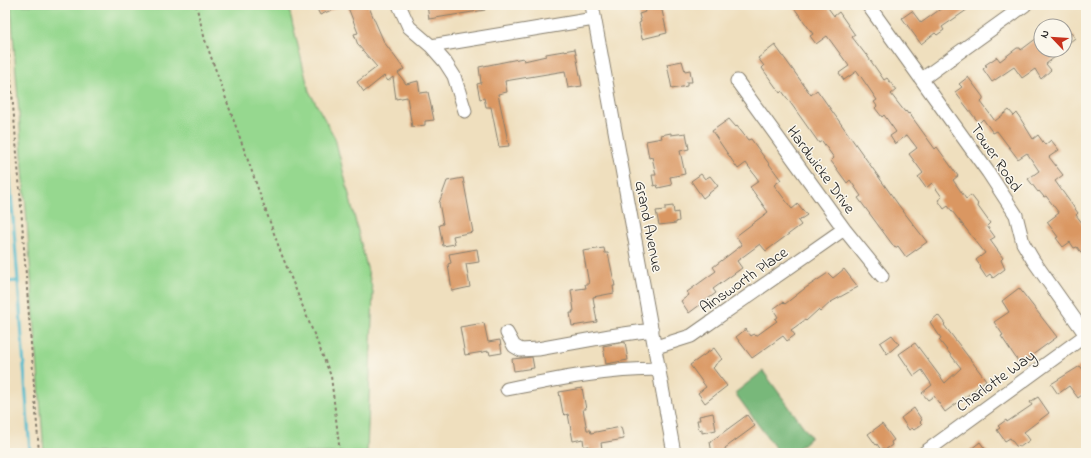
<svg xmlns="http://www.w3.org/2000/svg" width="1091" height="458" viewBox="0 0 1091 458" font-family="'Indie Flower',sans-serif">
  <rect width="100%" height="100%" fill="#fbf7ec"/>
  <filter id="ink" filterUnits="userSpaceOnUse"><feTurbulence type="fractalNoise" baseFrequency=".025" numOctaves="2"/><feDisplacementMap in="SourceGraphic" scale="8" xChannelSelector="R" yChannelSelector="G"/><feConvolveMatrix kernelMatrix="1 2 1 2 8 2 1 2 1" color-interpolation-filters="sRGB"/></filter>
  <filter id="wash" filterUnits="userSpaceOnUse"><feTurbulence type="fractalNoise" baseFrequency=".012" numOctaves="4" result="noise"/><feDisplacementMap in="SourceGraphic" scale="16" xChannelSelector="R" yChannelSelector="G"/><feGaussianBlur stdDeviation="0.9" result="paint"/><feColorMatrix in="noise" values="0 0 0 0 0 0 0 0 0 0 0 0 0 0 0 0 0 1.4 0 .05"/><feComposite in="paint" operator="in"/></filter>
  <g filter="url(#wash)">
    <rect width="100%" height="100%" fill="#efdfbe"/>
    <path fill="#96d88f" stroke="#597a56" d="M11 5H288L309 91 335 138 373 292 367 453H44Z"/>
    <path fill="#78b87a" stroke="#4a6a4b" d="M763 371 811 437 793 453H779L735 393Z"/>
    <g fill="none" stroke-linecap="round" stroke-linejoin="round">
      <path stroke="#51bbce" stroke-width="3" d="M5 117 18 281 30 453
        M5 282 18 281"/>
    </g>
    <g id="blocks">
      <path fill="#da9762" d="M315 5H343L320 15Z
        M347 5H368L384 42 404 69 398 73 406 84 418 81 420 93 428 92 434 120 425 121V125L412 127 407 97 396 99 393 77 388 81 384 76 364 92 357 82 377 67 358 45 354 34 358 33Z
        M427 5H485V10L429 19Z
        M792 5H826L834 16 839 12 855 35 852 37 866 55V54L884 80 887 78 896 90 891 94 905 112 906 111 908 114 909 113 935 149 937 147 958 176 953 180 966 199 971 195 978 204 977 205 990 223 987 226 995 237 990 240 1003 258 1001 260 1005 269 993 278 990 274 986 277 980 268 981 267 976 260 985 253 948 206 944 209 938 200 942 197 932 183 926 188 918 177 923 173 909 154 917 148 907 135 895 144 890 136 896 132 884 115 882 117 875 108 877 106 874 102 877 100 857 71 844 80 839 73 849 66 827 36 816 44 810 36 813 34Z
        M946 5H974L942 27 944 30 937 35 935 33 921 44 902 18 912 11 921 23Z
        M661 6 667 33 642 39 639 23 641 22 639 14 645 12 644 9Z
        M1065 25 1075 38 1065 46Z
        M1041 35V50H1064L1046 64 1051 70 1041 79 1035 69 1022 78 1014 67 992 82 983 69 987 66 985 65 997 57 1000 61 1017 48H1020L1021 50Z
        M775 45 811 95 817 90 900 207 927 242 906 257 898 246 895 248 858 198 861 196 850 180 847 183 831 161 834 158 822 141 819 143 782 91 780 93 762 68 764 66 758 58Z
        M575 49 582 86 568 88 565 71 505 81 507 92 498 94 509 146 499 147 491 107H486L484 98 480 99 477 84 481 83 479 67 523 58 524 61 546 56V54Z
        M682 61 685 71 690 70 692 82H687V86L672 89 667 64Z
        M968 77 983 97V100L981 102 995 121 1009 110 1014 116 1017 113 1033 139 1038 135 1045 145 1051 140 1059 150 1049 157 1063 175 1055 181 1078 213 1076 215 1086 228V259L1077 247 1074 248 1070 242 1063 247 1056 238 1058 237 1047 222 1059 213 1046 196 1044 197 1039 191 1038 192 1028 179 1039 171 1027 153 1018 159 997 131 993 133 983 119 979 123 955 92 962 87 959 84Z
        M729 119 736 127 737 126 748 140 751 139 764 157 781 180 774 185 792 209 798 204 807 215 798 221 801 225 766 251 760 244 737 261 742 268 713 289 716 293 689 313 681 301 689 295 687 292 716 271 713 267 742 245 736 236 768 212 750 187 759 181 746 163 738 169 712 131Z
        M671 133V135L686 133 689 149 680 151 685 174 670 177 672 185 658 188 657 185 654 186 652 175H656L652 157 649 158 646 141 662 138 661 135Z
        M701 174 705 179 710 176 718 186 703 198 691 181Z
        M463 178 473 232 453 236 455 244 443 246 439 225 443 224 439 203 447 181Z
        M673 206 674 213 678 212 679 221 676 222V223L659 225 656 211 665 210V207Z
        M604 248 605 253H608L615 286H613L614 293 593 297 597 322 572 326 570 313H573L572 311H574L571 290 586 288 585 284H589L583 251Z
        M477 249 479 262 466 264 470 287 452 291 448 264 451 263 449 254Z
        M844 269 858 287 831 302 820 312 818 310 806 321 805 320 791 330 795 335 787 341 783 336 752 358 736 337 746 329 751 336 754 334 756 336 777 321 775 319 778 317 773 309 783 302 785 304 804 289 828 273 833 278Z
        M1019 288 1057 337 1020 364 1001 336 1003 335 994 322 1009 312 1002 301Z
        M938 315 945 324 944 325 986 380 968 395 945 412 934 396 928 400 922 393 932 385 922 370 914 376 899 354 915 343 945 383 961 368 939 340 941 338 930 322Z
        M484 323 488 342 500 340 502 353 490 355 489 351 465 355 460 327Z
        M892 335 899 344 887 354 880 343Z
        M625 342 628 360 606 364 603 346Z
        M714 348 722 359 715 365V366L713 368 727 386 705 403 698 393 706 387 690 365Z
        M532 357 534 368 514 371 512 359Z
        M1080 366 1086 373V392L1078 398 1069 386 1058 394 1051 384Z
        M582 388 586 409H583L587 430H590L591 433 621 427 624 439 601 443 602 449 590 451 589 446 584 447 583 439 573 441 568 414 565 415 563 413 559 392Z
        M1038 397 1049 413 1024 432 1030 440 1020 447 1016 446 1010 438 1005 441 997 430 1000 428 998 426 1006 420 1007 422 1032 405 1030 402Z
        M914 408 922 420 920 422 922 424 914 430 912 428 909 430 901 418Z
        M713 413 716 430 702 433V429L699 430 697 420H700L699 416Z
        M747 415 755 426 725 448 726 453H712L710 442Z
        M882 424 894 440 891 442 892 445 885 450 883 448 881 450 877 444 876 445 868 434Z
        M980 442 988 453H966Z"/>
    </g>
  </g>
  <g filter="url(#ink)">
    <use href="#blocks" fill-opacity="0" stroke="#867e6d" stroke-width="1"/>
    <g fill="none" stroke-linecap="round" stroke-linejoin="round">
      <g stroke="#867e6d" stroke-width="15">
        <path id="minor" d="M399 5 409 27 431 46 445 62 454 76 465 111
          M592 5 674 453
          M868 5 988 172 1016 215 1023 243 1033 260 1086 335
          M431 46 594 19
          M922 79 1025 5
          M737 81 844 229 882 276
          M507 333 514 346 521 350 538 349 610 336 652 330
          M656 347 691 336 844 229
          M507 389C557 379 608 369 659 369
          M924 453 1086 335"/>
      </g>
      <path stroke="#867e6d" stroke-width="2" stroke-dasharray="3 3" stroke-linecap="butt" d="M196 5 205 40 281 253 331 376 340 453
        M5 7 18 166 39 453"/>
      <use href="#minor" stroke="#fff" stroke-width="13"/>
    </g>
  </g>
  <g text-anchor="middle" stroke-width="3" stroke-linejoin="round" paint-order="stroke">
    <g font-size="16" fill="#1c1c1c" stroke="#fbf7ec">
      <text transform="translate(997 157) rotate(56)" y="6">Tower Road</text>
      <text transform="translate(822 169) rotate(54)" y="6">Hardwicke Drive</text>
      <text transform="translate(650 226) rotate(79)" y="6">Grand Avenue</text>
      <text transform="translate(743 279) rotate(-35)" y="6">Ainsworth Place</text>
      <text transform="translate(995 380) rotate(-36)" y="6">Charlotte Way</text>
    </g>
  </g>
  <rect width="1091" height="458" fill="none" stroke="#fbf7ec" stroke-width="20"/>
  <g transform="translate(1053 38) rotate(295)"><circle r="19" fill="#fbf7ec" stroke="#a29f99"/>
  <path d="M0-3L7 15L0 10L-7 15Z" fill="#c8321e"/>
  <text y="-6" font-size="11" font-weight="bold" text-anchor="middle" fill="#1c1c1c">N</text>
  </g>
</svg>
